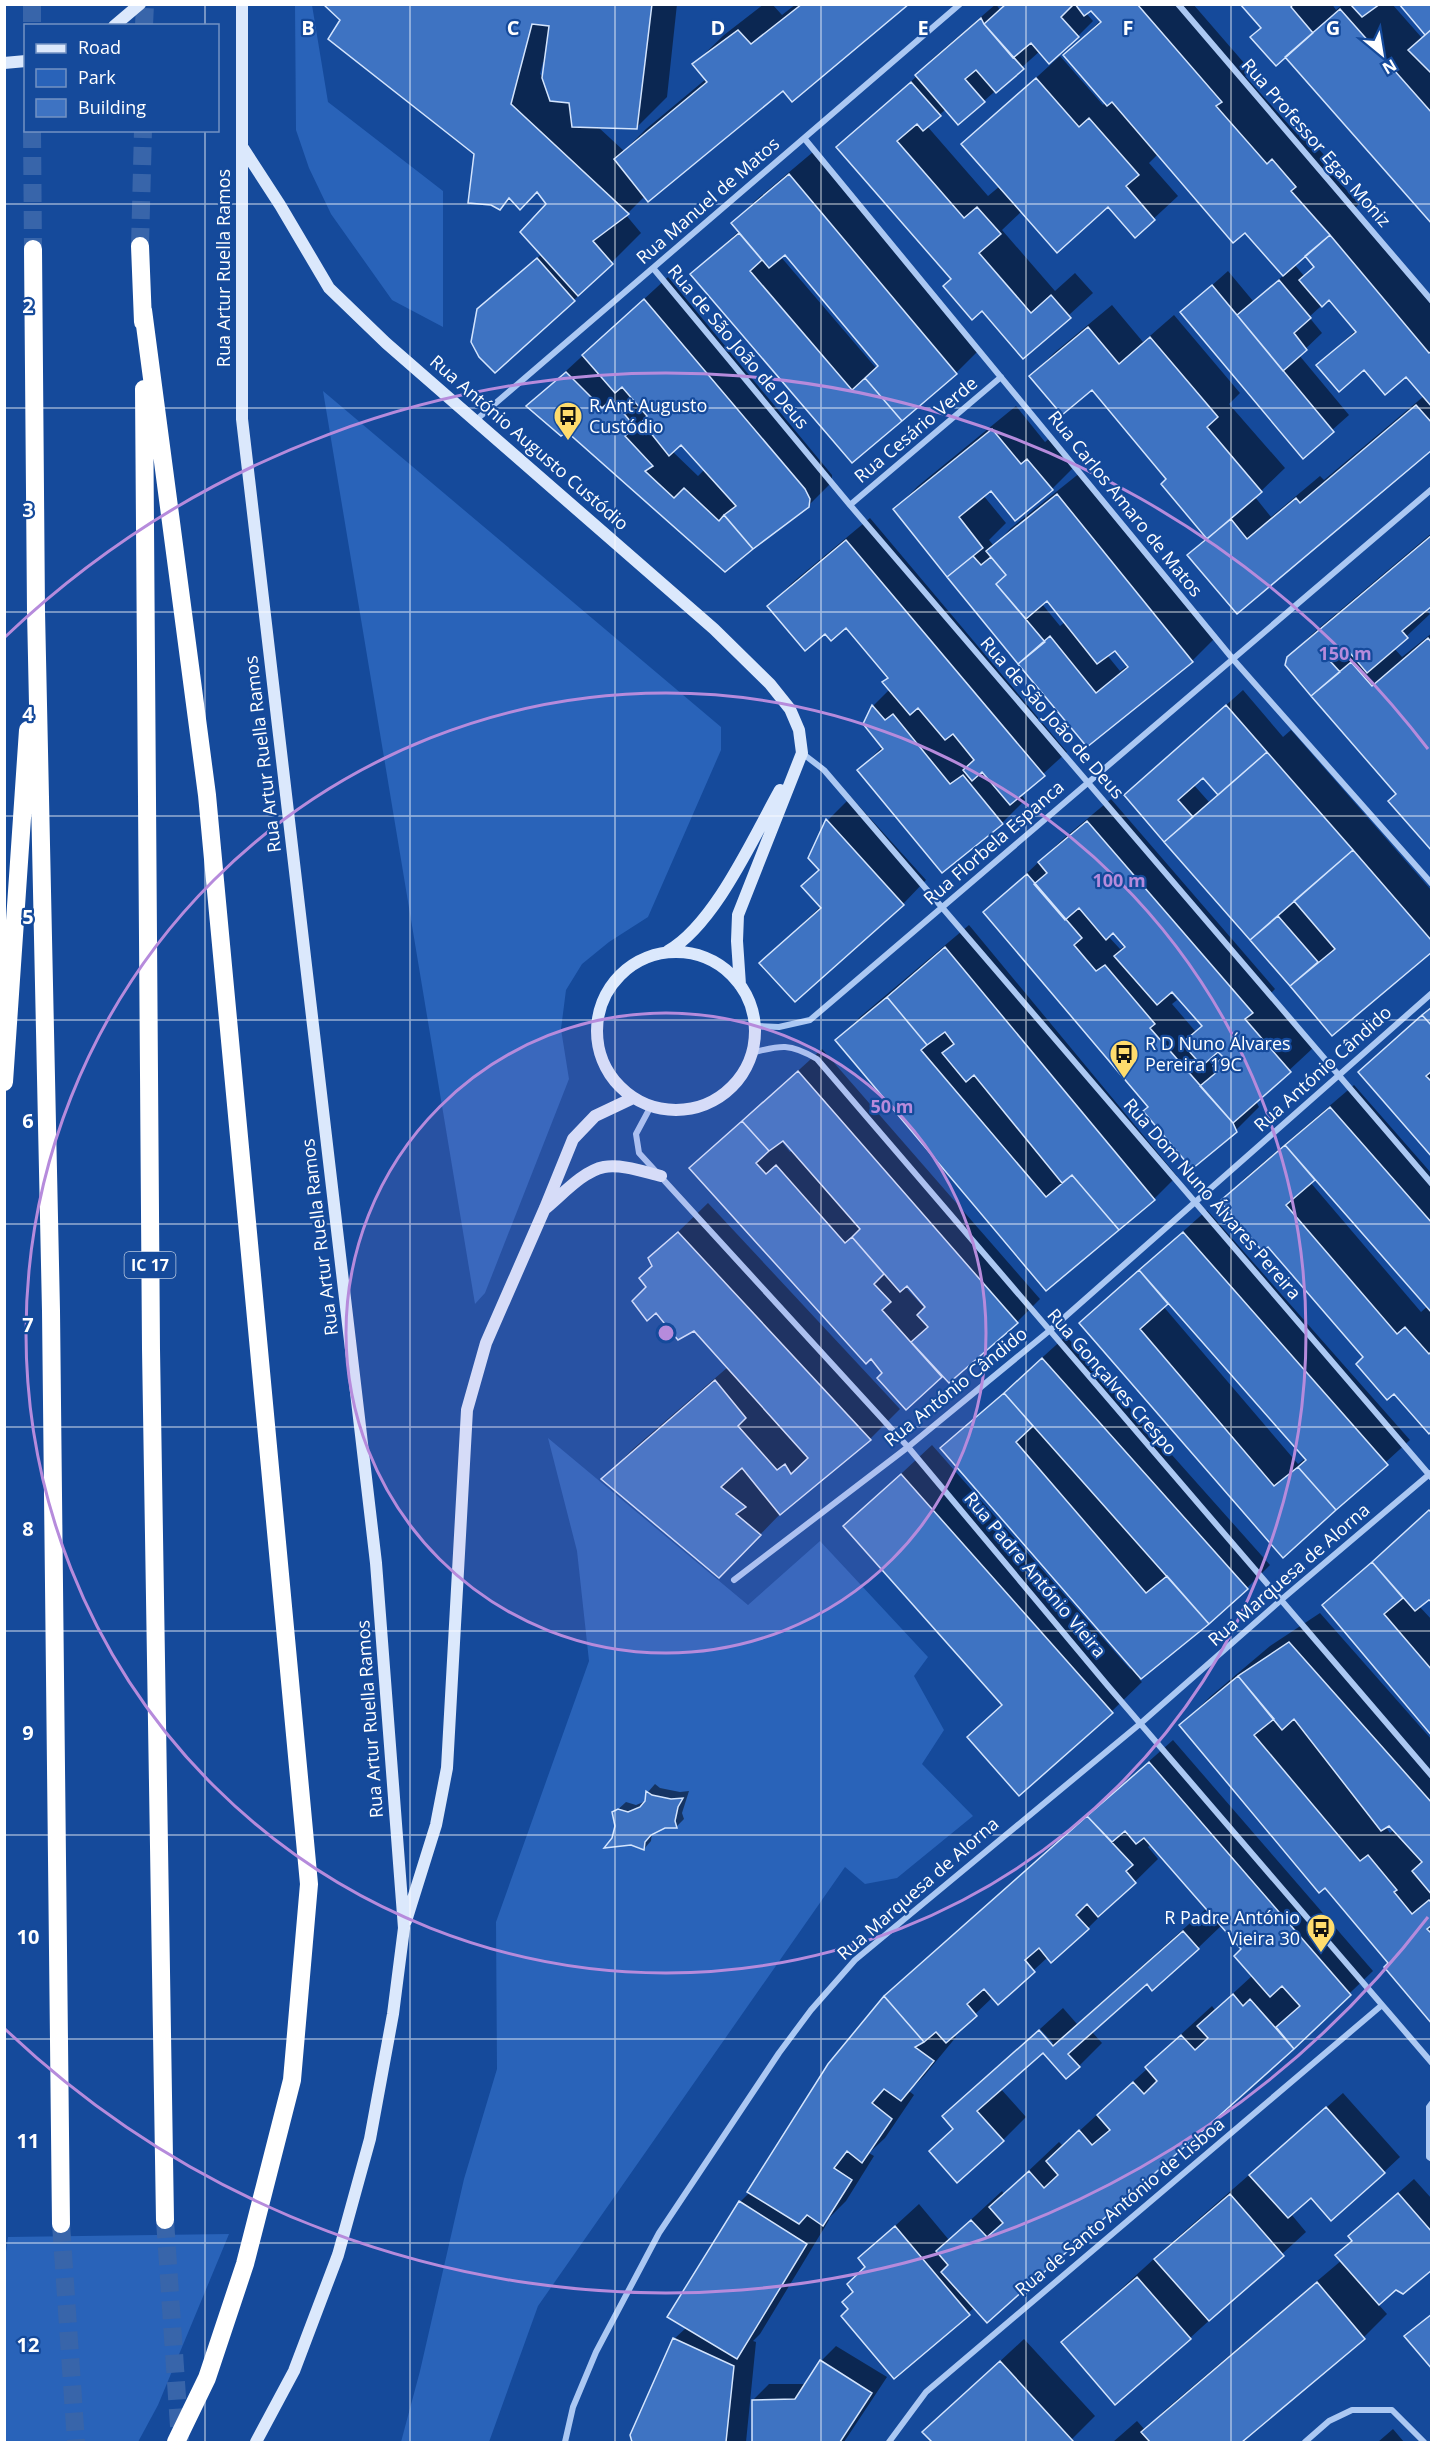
<svg xmlns="http://www.w3.org/2000/svg" width="1436" height="2447" viewBox="0 0 1436 2447" font-family="'Open Sans',sans-serif">
  <rect width="100%" height="100%" fill="#154a9b"/>
  <path fill="#2963b9" d="M295 5H312L328 102 443 191V327L392 300 331 214 309 168 296 130Z
    M323 391 721 727V750L648 917 609 942 582 964 566 990 561 1029 569 1079 485 1293 475 1304Z
    M548 1438 748 1605 820 1541 928 1657 914 1676 944 1730 922 1764 973 1816 897 1878 865 1884 845 1867 538 2306 489 2442H401L420 2371 464 2179 497 2069 496 1922 589 1661 577 1551Z
    M229 2234 158 2405 138 2442H5L4 2267 8 2237Z"/>
  <path fill="#0007" fill-rule="evenodd" d="M325 4H677L667 97 637 127 597 126 624 151 646 129 706 79 694 64 724 35 764 4H772L782 15 796 4H906L783 89 645 196 626 215 641 233 574 300 479 310 542 254 548 205 538 190 511 198 500 209 476 154ZM543 62H545L543 77 540 74Z
    M996 4 1000 10 1006 4H1193L1251 71 1245 76 1298 135 1303 131 1325 156 1320 160 1359 204 1352 211 1432 305V448L1238 611 1189 555 1207 537 1168 479 1092 388 1031 376 1054 353 1112 305 1143 342 1174 315 1240 393 1229 404 1285 468 1255 497 1271 517 1320 476 1324 480 1424 396 1406 375 1364 368 1318 365 1356 330 1330 298 1309 317 1322 333 1299 355 1349 415 1303 456 1182 312 1228 271 1253 301 1284 275 1245 231 1158 154 1149 163 1178 196 1135 236 1108 205 1022 211 1002 230 1055 291 1075 273 1093 293 1023 357 838 147 917 76 932 59ZM1091 8 1101 20 1065 55 1106 102 1103 105 1060 56 963 144 1000 186 988 196 927 126 946 109 984 101 1040 51 1078 36 1093 21 1086 13ZM1306 254 1315 266 1305 277 1294 264Z
    M1242 4H1332L1336 10 1343 4H1392L1422 38 1426 34 1432 4V222Z
    M813 152 979 350 956 373 852 461 692 274 739 231 733 223 756 200ZM785 253 879 365 876 368 781 257Z
    M668 277 832 475V482L808 506 725 570 567 430 528 406ZM681 443 705 469 698 476 672 451Z
    M1016 406 1045 442 1051 437 1075 466 1052 489H991L983 495 1006 523 989 540 994 546 1011 528 1081 472 1215 638 1192 661 1088 745 895 509 918 486ZM1047 599 1065 622 1060 626 1042 604ZM1115 649 1128 665 1120 671 1107 655Z
    M870 518 1067 752 1021 794 1025 800 1002 823 859 770 883 746 865 724 874 705 890 689 884 682 889 677 847 626 825 632 769 606 792 583Z
    M1432 533V604L1425 609 1430 614 1394 648 1402 657 1432 633V849L1397 793 1288 658 1312 634Z
    M1243 690 1283 737 1291 730 1432 891V950L1291 985 1126 795ZM1203 776 1219 793 1209 802 1193 784Z
    M851 797 926 880 903 904 761 963 821 906 820 869 810 858 828 820Z
    M1111 799 1275 989 1268 996 1313 1048 1256 1101 1259 1107 1236 1130 1150 1106 985 913 1063 839ZM1113 931 1126 945 1120 949 1108 936ZM1172 989 1203 1025 1196 1032 1172 1004 1177 1000 1170 992ZM1218 1050 1224 1056 1221 1060 1215 1053Z
    M969 925 1177 1176 1154 1199 1046 1289 837 1041 860 1017Z
    M1432 1007V1155L1360 1073Z
    M822 1049 1040 1299 1017 1322 943 1375 906 1408 884 1373 871 1357 691 1168ZM783 1139 793 1149 790 1152 781 1141ZM907 1284 931 1311 929 1313 905 1287Z
    M1354 1085 1432 1174V1429L1268 1245 1222 1202 1245 1178ZM1315 1178 1428 1306 1421 1312 1310 1182Z
    M708 1203 900 1409 870 1439 785 1509 749 1546 603 1479 633 1449 728 1367 694 1329 648 1287 654 1266 650 1259Z
    M1207 1210 1410 1440 1283 1556 1081 1323ZM1168 1302 1306 1458 1298 1464 1163 1306Z
    M1066 1336 1270 1565 1247 1588 1139 1679 1142 1682 1112 1711 1019 1793 969 1737 1002 1704 845 1526 932 1445 1130 1669 1132 1667 942 1448Z
    M1432 1507V1600L1430 1598 1419 1606 1432 1620V1733L1324 1605Z
    M1320 1613 1432 1740V2022L1390 1963 1326 1886 1181 1725 1211 1696 1270 1646ZM1389 1824 1395 1829 1390 1833 1385 1826Z
    M1173 1740 1373 1971 1293 2047 987 2321 975 2307 894 2377 850 2309 855 2291 867 2266 860 2258 919 2204 949 2240 1002 2191 1004 2194 1059 2142 1063 2146 1148 2068 1177 2038 1212 2006 1215 2010 1253 1975 1243 1949 1222 1925 1198 1948 1147 1982 1092 2032 1102 2043 1079 2066 1043 2050 1000 2088 1026 2117 1003 2140 954 2128 944 2116 1037 2031 1050 2045 1053 2043 1040 2029 1063 2008 1077 2024 1207 1908 1151 1844 1148 1847 1158 1859 1088 1928 1048 1957 998 2003 993 1997 953 2035 956 2037 924 2076 909 2091 914 2095 885 2138 869 2153 874 2156 846 2201 828 2219 829 2220 760 2334 753 2341 756 2342 746 2442H634L631 2436 674 2339 687 2327 740 2202 750 2192 910 1973Z
    M655 1784 660 1788 680 1792 689 1791 682 1813 684 1819 677 1826 665 1827 652 1833 651 1841 644 1849 613 1839 617 1826 614 1813 626 1802 636 1805 646 1801 648 1792Z
    M1343 2093 1400 2157 1384 2172 1311 2196 1291 2214 1306 2232 1190 2338 1063 2342 1179 2236Z
    M1414 2179 1432 2199V2268L1396 2288 1378 2304 1387 2314 1364 2337 1240 2442H1113L1137 2421 1145 2430 1166 2409 1342 2260 1337 2255 1353 2239 1350 2236Z
    M1024 2339 1095 2416 1069 2442H997L995 2441 993 2442H934L924 2432Z
    M836 2346 887 2377 844 2442H754L753 2400 769 2384H806L821 2361Z
    M1393 2429 1404 2442H1378Z"/>
  <path fill="#3e73c2" stroke="#d3e4fd" stroke-width="1.5" d="M323 4H652L637 129 572 127 569 103 550 101 542 78 549 26 532 24 511 104 629 214 593 241 613 264 578 296 520 232 546 204 537 192 520 210 509 198 500 210 491 205 468 203 474 154 328 39 340 20Z
    M802 4H909L792 102 783 91 648 202 614 159 707 82 692 64 738 30 751 44Z
    M1006 4H1074L1061 17 1079 37 1049 64 1031 43 1013 58 984 24Z
    M1075 4H1137L1222 102 1216 106 1267 164 1272 159 1296 187 1291 191 1330 235 1283 276 1245 233 1233 243 1112 102 1107 106 1063 55 1101 22 1091 11 1084 16Z
    M1240 4H1293L1291 7 1313 33 1276 66 1250 37 1261 28Z
    M1350 4H1380L1362 17Z
    M1399 4H1432V29L1425 35Z
    M1340 9 1432 113V224L1285 57Z
    M981 18 984 24 1024 69 996 93 976 70 965 79 985 102 958 125 915 75Z
    M1432 29V74L1408 50Z
    M1036 78 1079 127 1089 118 1139 175 1126 186 1155 220 1135 238 1108 207 1057 253 961 144Z
    M911 82 941 116 923 131 917 124 897 141 964 218 977 207 1001 234 979 253 1031 313 1051 295 1071 318 1023 359 982 311 972 320 943 286 951 279 836 147Z
    M789 174 957 374 902 421 865 378 878 366 785 255 769 268 731 223Z
    M739 233 762 260 750 271 852 390 865 378 902 421 852 463 690 274Z
    M1330 235 1429 353 1432 351V407L1406 377 1385 395 1364 370 1339 392 1316 365 1356 332 1329 300 1322 307 1299 280 1314 267 1305 256Z
    M537 258 575 301 495 373 479 357 471 342 477 309Z
    M1279 280 1311 318 1294 333 1307 350 1283 371 1237 315Z
    M1212 285 1334 432 1303 459 1180 312Z
    M644 299 805 489 810 499 809 507 753 549 724 515 736 506 681 445 669 456 642 422 647 416 622 387 615 393 582 355Z
    M1088 327 1119 364 1150 337 1218 417 1207 427 1262 492 1207 539 1161 484 1166 479 1092 390 1062 415 1029 376Z
    M566 372 602 408 612 399 635 427 625 436 653 466 645 471 674 498 684 488 719 521 724 515 753 549 725 572 567 432 561 436 526 406Z
    M1416 405 1432 423V450L1237 614 1187 555 1231 519 1247 539 1296 498 1300 503Z
    M992 429 1021 464 1027 459 1053 490 1015 521 991 491 959 517 983 548 947 577 893 509Z
    M1057 494 1193 662 1087 747 1018 664 1050 636 1096 693 1128 667 1115 651 1097 664 1047 601 1026 619 996 584 1006 575 986 551Z
    M1432 535V606L1402 631 1408 638 1367 673 1345 647 1330 661 1340 672 1311 696 1285 665 1287 657Z
    M846 540 1045 776 1010 805 982 772 972 781 963 770 974 760 953 734 945 740 918 708 910 715 882 682 888 678 846 628 831 641 825 634 805 651 767 606Z
    M973 556 981 565 991 557 1006 575 996 584 1045 642 1018 664 947 577Z
    M1428 638 1432 643V851L1388 801 1396 794 1311 696 1351 662 1372 686Z
    M872 705 885 720 893 714 950 784 963 775 1003 824 942 873 857 770 883 749 863 724Z
    M1226 705 1267 752 1218 795 1203 778 1178 800 1193 817 1164 842 1124 795Z
    M1267 752 1353 850 1250 940 1164 842Z
    M826 819 904 905 795 1002 759 963 821 908 801 886 819 870 808 858Z
    M1087 821 1253 1013 1245 1019 1291 1072 1233 1123 1200 1086 1218 1071 1213 1066 1223 1057 1218 1052 1202 1066 1182 1043 1202 1026 1172 992 1157 1005 1114 956 1125 947 1113 933 1106 940 1079 908 1065 920 1034 884 1047 873 1038 862Z
    M1353 850 1432 941V952L1332 1036 1290 986 1335 949 1294 901Z
    M1027 874 1082 938 1074 945 1096 971 1105 965 1155 1024 1150 1028 1233 1123 1237 1132 1192 1169 1143 1111 1148 1107 983 912Z
    M1278 916 1318 962 1290 986 1250 940Z
    M945 947 1155 1200 1119 1230 1072 1175 1062 1183 974 1075 966 1082 942 1053 954 1044 945 1032 927 1045 887 997Z
    M887 997 927 1045 921 1050 1046 1197 1072 1175 1119 1230 1046 1291 835 1040Z
    M1432 1007V1026L1422 1015Z
    M1422 1015 1432 1026V1071L1426 1076 1432 1082V1157L1358 1072Z
    M798 1071 1018 1323 949 1383 911 1342 928 1327 917 1315 925 1307 907 1286 900 1292 852 1237 860 1229 783 1141 769 1151 742 1121Z
    M1330 1107 1432 1223V1313L1285 1145Z
    M742 1121 769 1151 756 1163 766 1174 776 1165 845 1243 852 1237 884 1274 874 1284 891 1302 882 1310 942 1377 906 1410 877 1378 882 1373 871 1359 866 1364 689 1168Z
    M1285 1145 1315 1180 1286 1205 1397 1334 1405 1327 1429 1354 1432 1351V1431L1429 1434 1394 1394 1387 1400 1356 1364 1363 1357 1268 1247 1262 1251 1220 1201Z
    M678 1232 871 1440 780 1515 742 1468 721 1487 746 1507 736 1514 761 1535 719 1578 601 1479 715 1380 746 1418 738 1426 777 1470 785 1464 791 1474 808 1458 694 1331 678 1340 656 1313 647 1321 632 1301 646 1287 639 1278 652 1266 648 1258Z
    M1183 1232 1388 1465 1336 1510 1298 1467 1306 1460 1139 1270Z
    M1139 1270 1168 1304 1140 1329 1274 1486 1298 1467 1336 1510 1283 1558 1079 1323Z
    M1042 1358 1248 1589 1209 1624 1004 1393Z
    M1004 1393 1033 1426 1016 1442 1146 1593 1167 1576 1209 1624 1141 1679 940 1448Z
    M901 1474 1113 1713 1019 1796 967 1737 1002 1705 843 1526Z
    M1429 1510 1432 1513V1602L1429 1600 1415 1611 1372 1562Z
    M1372 1562 1403 1598 1384 1614 1432 1670V1736L1322 1605Z
    M1289 1642 1432 1803V1895L1412 1871 1422 1862 1389 1826 1381 1831 1294 1719 1282 1730 1238 1676Z
    M1238 1676 1274 1719 1254 1735 1360 1861 1368 1855 1397 1890 1394 1892 1412 1914 1429 1900 1432 1903V1925L1427 1929 1432 1934V2024L1384 1967 1388 1963 1325 1888 1319 1893 1179 1725Z
    M1149 1762 1351 1995 1294 2049 1276 2027 1300 2006 1282 1986 1270 1997 1234 1956 1241 1949 1144 1838 1136 1844 1125 1831 1112 1842 1087 1816Z
    M646 1791 652 1795 671 1799 683 1798 678 1807 675 1821 677 1828H665L651 1835 645 1842 644 1850 631 1845 604 1848 612 1838 615 1826 612 1812 618 1809 628 1812 640 1807 645 1801Z
    M1087 1816 1133 1865 1126 1871 1136 1883 1098 1917 1087 1904 1076 1915 1089 1929 1051 1963 1039 1948 1025 1960 1035 1972 998 2005 984 1989 967 2004 977 2016 946 2043 936 2032 924 2042 884 1996Z
    M1183 1931 1199 1949 1152 1991 1147 1984 1068 2054 1080 2067 1066 2079 1043 2053 977 2111 1004 2141 957 2183 929 2151 953 2129 942 2116 1039 2030 1053 2046Z
    M1233 1994 1243 2006 1250 1999 1294 2049 987 2323 941 2272 948 2265 936 2251 971 2220 987 2237 1003 2223 989 2207 1029 2171 1044 2188 1058 2175 1046 2161 1079 2130 1092 2145 1110 2130 1097 2115 1133 2082 1144 2094 1157 2081 1145 2067 1181 2035 1195 2050 1208 2038 1197 2026Z
    M884 1996 924 2042 915 2047 934 2061 901 2101 884 2089 872 2103 892 2119 862 2163 847 2151 834 2168 852 2180 823 2226 807 2215 799 2224 747 2192 828 2064Z
    M1326 2107 1385 2173 1331 2221 1311 2198 1288 2218 1249 2175Z
    M1398 2193 1432 2232V2270L1403 2294 1396 2290 1379 2305 1335 2255 1352 2241 1348 2236Z
    M1230 2194 1284 2256 1209 2321 1154 2259Z
    M739 2201 807 2244 737 2359 667 2317Z
    M895 2226 970 2315 894 2379 841 2316 848 2309 842 2302 853 2292 847 2284 865 2267 858 2258Z
    M1137 2277 1191 2339 1115 2405 1061 2342Z
    M1317 2282 1365 2339 1242 2442H1150L1141 2432Z
    M1432 2314V2369L1404 2336Z
    M673 2338 734 2366 726 2442H632L630 2435Z
    M820 2360 872 2393 840 2442H752V2400L795 2399Z
    M1000 2361 1073 2441 1071 2442H932L922 2432Z"/>
  <g fill="none" stroke-linecap="round" stroke-linejoin="round">
    <path stroke="#3865aa" stroke-width="18" stroke-dasharray="18 9" stroke-linecap="butt" d="M32 4V26
      M144 26 145 4
      M32 130 33 249
      M140 246 143 130
      M165 2220 180 2441
      M61 2224 76 2442"/>
    <path stroke="#abc8f3" stroke-width="6" d="M1178 4 1432 301
      M804 138 1232 658 1432 884
      M653 268 850 505 1432 1184
      M476 420 960 4
      M850 505 1001 377
      M802 753 824 770 1432 1478
      M755 1026 779 1027 810 1020 1432 489
      M751 1053C781 1045 790 1043 817 1059L1432 1776
      M651 1106 636 1134 639 1153 908 1447 1108 1686 1432 2063
      M734 1580 908 1447 1049 1331 1432 993
      M1432 2103 1429 2107V2157L1432 2159
      M565 2442 573 2407 596 2352 659 2233 779 2053 811 2010 855 1960 1141 1723 1281 1600 1432 1472
      M889 2442 926 2392 1382 2005
      M1305 2442 1329 2421 1352 2410H1392L1424 2442"/>
    <path stroke="#dbe8fc" stroke-width="12" d="M242 4V419L376 1563 404 1928 393 2014 370 2139 338 2255 294 2371 256 2442
      M114 26 140 4
      M4 63 26 61
      M243 148 280 205 329 288 386 343 714 629 770 684 790 709 799 730 802 753 738 915 737 941 740 985
      M668 951C715 924 753 838 780 790
      M597 1031a79 79 0 1 1 158 0a79 79 0 1 1-158 0Z
      M546 1208C562 1195 583 1171 604 1167 622 1164 644 1172 661 1176
      M406 1921 436 1825 447 1768 467 1410 486 1343 545 1208 573 1139 595 1116 633 1098"/>
    <path stroke="#fff" stroke-width="18" d="M140 246 143 322
      M33 249 36 611 51 1311 61 2224
      M143 310 207 795 309 1884 292 2080 245 2264 207 2378 176 2442
      M144 389 151 1349 165 2220
      M4 1082 28 730"/>
  </g>
  <path fill="none" stroke="#fff" stroke-width="1.5" stroke-opacity="0.55" d="M205 4V26M410 4V2442M615 4V2442M821 4V2442M1026 4V2442M1231 4V2442M205 130V2442M4 204H1432M4 408H1432M4 612H1432M4 816H1432M4 1020H1432M4 1224H1432M4 1427H1432M4 1631H1432M4 1835H1432M4 2039H1432M4 2243H1432"/>
  <circle cx="666" cy="1333" r="320" fill="#b68bdc" fill-opacity=".12"/>
  <g fill="none" stroke="#b68bdc" stroke-width="3">
    <circle cx="666" cy="1333" r="320"/>
    <circle cx="666" cy="1333" r="640"/>
    <path d="M1428 1917A960 960 0 0 1 5 2029M5 637A960 960 0 0 1 1428 749"/>
  </g>
  <defs>
    <g id="bus-pin" transform="scale(1.5)"><path d="M0 17L-7.5 6A9.5 9.5 0 1 1 7.5 6Z" fill="#ffdc6d" stroke="#154a9b"/><path d="M-5-6H5V4H4V6H2V4H-2V6H-4V4H-5ZM-3.5-4V0h7V-4ZM-3.5 1.2v1.5H-2V1.2ZM2 1.2v1.5H3.5V1.2Z" fill="#111"/></g>
  </defs>
  <g fill-rule="evenodd">
    <use href="#bus-pin" x="568" y="416"/>
    <use href="#bus-pin" x="1124" y="1054"/>
    <use href="#bus-pin" x="1321" y="1928"/>
  </g>
  <g text-anchor="middle" stroke-width="4.5" stroke-linejoin="round" paint-order="stroke">
    <rect fill="#154a9b" stroke="#b9c9e1" stroke-width="1.5" x="124.5" y="1252" width="51" height="26" rx="4.5"/>
    <g font-size="16" font-weight="bold" fill="#fff">
      <text x="150" y="1271">IC 17</text>
    </g>
    <g font-size="18" fill="#fff" stroke="#154a9b">
      <text transform="translate(1316 143) rotate(49)" y="6">Rua Professor Egas Moniz</text>
      <text transform="translate(708 201) rotate(-41)" y="6">Rua Manuel de Matos</text>
      <text transform="translate(224 268) rotate(-90)" y="6">Rua Artur Ruella Ramos</text>
      <text transform="translate(738 347) rotate(50)" y="6">Rua de São João de Deus</text>
      <text transform="translate(916 430) rotate(-40)" y="6">Rua Cesário Verde</text>
      <text transform="translate(529 443) rotate(41)" y="6">Rua António Augusto Custódio</text>
      <text transform="translate(1125 504) rotate(51)" y="6">Rua Carlos Amaro de Matos</text>
      <text transform="translate(1052 718) rotate(49)" y="6">Rua de São João de Deus</text>
      <text transform="translate(263 754) rotate(-97)" y="6">Rua Artur Ruella Ramos</text>
      <text transform="translate(994 843) rotate(-41)" y="6">Rua Florbela Espanca</text>
      <text transform="translate(1323 1069) rotate(-42)" y="6">Rua António Cândido</text>
      <text transform="translate(1212 1199) rotate(49)" y="6">Rua Dom Nuno Álvares Pereira</text>
      <text transform="translate(320 1237) rotate(-97)" y="6">Rua Artur Ruella Ramos</text>
      <text transform="translate(1112 1382) rotate(49)" y="6">Rua Gonçalves Crespo</text>
      <text transform="translate(956 1387) rotate(-39)" y="6">Rua António Cândido</text>
      <text transform="translate(1035 1575) rotate(50)" y="6">Rua Padre António Vieira</text>
      <text transform="translate(1289 1575) rotate(-41)" y="6">Rua Marquesa de Alorna</text>
      <text transform="translate(370 1719) rotate(-94)" y="6">Rua Artur Ruella Ramos</text>
      <text transform="translate(918 1889) rotate(-41)" y="6">Rua Marquesa de Alorna</text>
      <text transform="translate(1120 2207) rotate(-40)" y="6">Rua de Santo António de Lisboa</text>
    </g>
    <g font-size="18" fill="#fff" stroke="#154a9b" text-anchor="start">
      <text x="589" y="412">R Ant Augusto<tspan x="589" dy="21">Custódio</tspan></text>
      <text x="1145" y="1050">R D Nuno Álvares<tspan x="1145" dy="21">Pereira 19C</tspan></text>
      <text x="1300" y="1924" text-anchor="end">R Padre António<tspan x="1300" dy="21">Vieira 30</tspan></text>
    </g>
  </g>
  <g font-size="20" text-anchor="middle" font-weight="bold" fill="#fff" stroke="#154a9b" stroke-width="4.5" stroke-linejoin="round" paint-order="stroke">
    <text x="308" y="35">B</text>
    <text x="513" y="35">C</text>
    <text x="718" y="35">D</text>
    <text x="923" y="35">E</text>
    <text x="1128" y="35">F</text>
    <text x="1333" y="35">G</text>
    <text x="28" y="313">2</text>
    <text x="28" y="517">3</text>
    <text x="28" y="721">4</text>
    <text x="28" y="924">5</text>
    <text x="28" y="1128">6</text>
    <text x="28" y="1332">7</text>
    <text x="28" y="1536">8</text>
    <text x="28" y="1740">9</text>
    <text x="28" y="1944">10</text>
    <text x="28" y="2148">11</text>
    <text x="28" y="2352">12</text>
  </g>
  <circle cx="666" cy="1333" r="9" fill="#b68bdc" stroke="#154a9b" stroke-width="3"/>
  <g font-size="18" text-anchor="middle" font-weight="bold" fill="#b68bdc" stroke="#154a9b" stroke-width="4.5" stroke-linejoin="round" paint-order="stroke">
    <text x="1345" y="660">150 m</text>
    <text x="1119" y="887">100 m</text>
    <text x="892" y="1113">50 m</text>
  </g>
  <rect width="1436" height="2447" fill="none" stroke="#ffffff" stroke-width="12"/>
  <rect x="24" y="24" width="195" height="108" fill="#154a9b" stroke="#7392c3" stroke-width="1.5"/>
  <rect x="36" y="44" width="30" height="9" fill="#dbe8fc" stroke="#7392c3" stroke-width="1.5"/>
  <text x="78" y="54" font-size="18" fill="#ffffff">Road</text>
  <rect x="36" y="69" width="30" height="18" fill="#2963b9" stroke="#7392c3" stroke-width="1.5"/>
  <text x="78" y="84" font-size="18" fill="#ffffff">Park</text>
  <rect x="36" y="99" width="30" height="18" fill="#3e73c2" stroke="#7392c3" stroke-width="1.5"/>
  <text x="78" y="114" font-size="18" fill="#ffffff">Building</text>
  <g transform="translate(1382 54) rotate(150)" stroke="#154a9b" stroke-width="4.5" paint-order="stroke">
  <path d="M0-4.5L10 22L0 15L-10 22Z" fill="#ffffff"/>
  <text y="-9" font-size="16" font-weight="bold" text-anchor="middle" fill="#ffffff">N</text>
  </g>
</svg>
